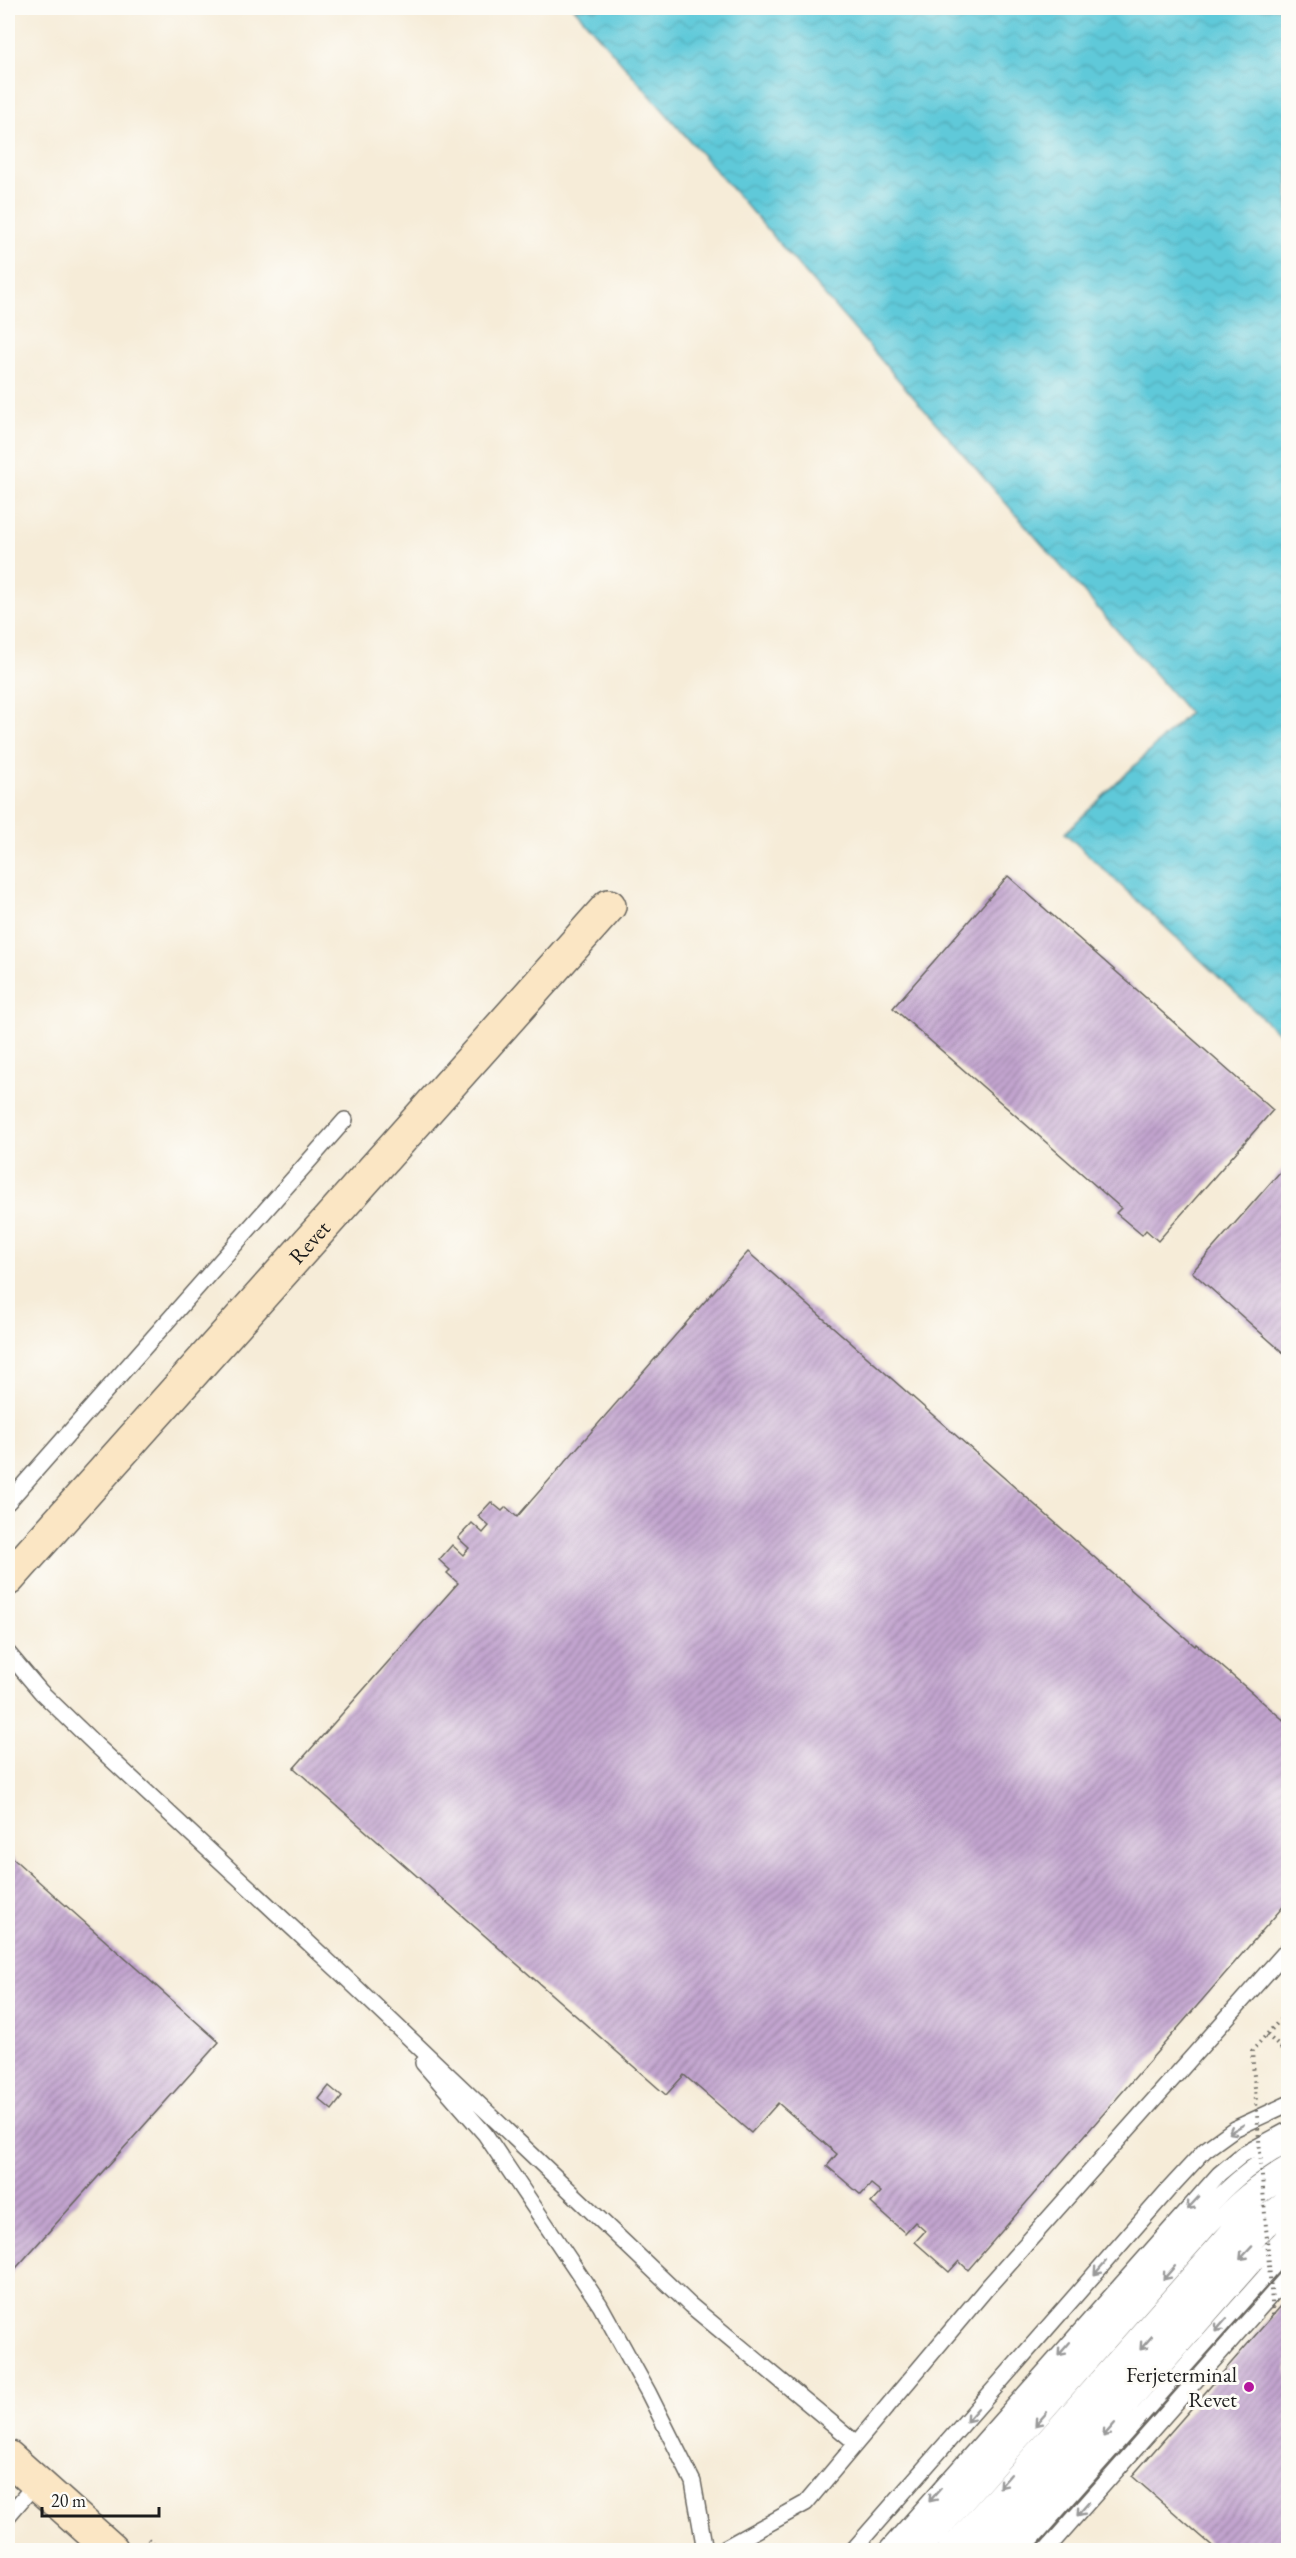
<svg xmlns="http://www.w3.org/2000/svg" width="1296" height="2558" viewBox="0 0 1296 2558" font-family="'EB Garamond',serif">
  <defs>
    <pattern id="water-waves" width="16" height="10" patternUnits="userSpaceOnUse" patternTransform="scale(1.5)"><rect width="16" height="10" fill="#5fc9d9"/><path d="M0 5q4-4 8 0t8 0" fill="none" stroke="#52acba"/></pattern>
    <pattern id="building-hatch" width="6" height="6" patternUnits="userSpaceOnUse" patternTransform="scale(1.5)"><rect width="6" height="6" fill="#c2a4cf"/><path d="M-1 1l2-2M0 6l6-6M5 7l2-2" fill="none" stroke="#9d85a7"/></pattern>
  </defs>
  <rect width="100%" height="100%" fill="#fdfcf7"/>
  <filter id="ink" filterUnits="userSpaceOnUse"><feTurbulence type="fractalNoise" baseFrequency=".0167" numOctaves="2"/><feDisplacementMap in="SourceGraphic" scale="12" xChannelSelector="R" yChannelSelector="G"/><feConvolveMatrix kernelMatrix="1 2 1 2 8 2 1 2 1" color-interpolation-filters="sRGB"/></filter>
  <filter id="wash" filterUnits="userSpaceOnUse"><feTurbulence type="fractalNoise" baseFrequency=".008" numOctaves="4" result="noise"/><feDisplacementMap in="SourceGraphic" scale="24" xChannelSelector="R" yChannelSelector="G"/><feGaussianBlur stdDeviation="1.35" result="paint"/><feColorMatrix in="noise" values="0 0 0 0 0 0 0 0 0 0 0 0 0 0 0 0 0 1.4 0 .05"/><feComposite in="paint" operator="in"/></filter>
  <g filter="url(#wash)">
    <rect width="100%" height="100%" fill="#f6ecd8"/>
    <path fill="url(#water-waves)" stroke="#3e727a" stroke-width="1.5" d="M574 8H1288V1042L1065 833 1189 713Z"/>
    <g id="blocks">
      <path fill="url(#building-hatch)" d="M1008 876 1273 1110 1158 1241 1146 1230 1142 1235 1116 1213 1121 1208 893 1008Z
        M1287 1164 1288 1166V1357L1192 1272Z
        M748 1252 1195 1646 1196 1644 1288 1724V1901L968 2270 959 2261 949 2272 915 2242 925 2231 915 2222 905 2233 871 2203 881 2192 871 2184 861 2195 827 2166 837 2154 778 2103 751 2133 684 2075 666 2095 294 1768 458 1583 447 1573 450 1570 439 1560 452 1545 463 1555 469 1548 458 1538 472 1523 483 1533 489 1526 478 1516 491 1502 502 1511 506 1507 517 1517Z
        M8 1854 219 2042 8 2277Z
        M329 2086 342 2097 332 2110 319 2099Z
        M1288 2298V2550H1217L1132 2476Z"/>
    </g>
  </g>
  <g filter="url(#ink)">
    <use href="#blocks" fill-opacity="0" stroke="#68655e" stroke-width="1.5"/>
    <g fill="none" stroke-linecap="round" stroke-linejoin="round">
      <g stroke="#68655e" stroke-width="18">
        <path id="lane" d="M8 1502 345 1120
          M8 1653 41 1692 98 1747 342 1974 690 2305 856 2443
          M423 2063 485 2134 600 2305 648 2392 693 2482 705 2550
          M8 2516 37 2482
          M721 2550 806 2503 986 2289 1288 1949
          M853 2550 1168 2190 1205 2150 1234 2129 1288 2104
          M886 2550 1219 2174 1242 2155 1288 2130
          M905 2550 1196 2220C1224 2190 1251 2163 1288 2146
          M925 2550 1207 2230C1235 2200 1254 2183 1288 2163
          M945 2550 1249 2206 1267 2192 1288 2179
          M964 2550 1229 2249 1259 2217 1288 2196
          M983 2550 1240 2259 1269 2228 1288 2213
          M1003 2550 1250 2269 1288 2231
          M1022 2550 1288 2250
          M1046 2550 1288 2276"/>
      </g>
      <g stroke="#68655e" stroke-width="36">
        <g id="secondary">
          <path id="s1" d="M8 1579 609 906"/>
          <path d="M8 2457 112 2550"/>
        </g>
      </g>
      <path stroke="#68655e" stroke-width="4" stroke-dasharray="1.5 4.5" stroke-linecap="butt" d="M1267 2035 1281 2048 1288 2040
        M148 2539 161 2550"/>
      <use href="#lane" stroke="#fff" stroke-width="15"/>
      <use href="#secondary" stroke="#fbe6c4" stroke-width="33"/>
      <path stroke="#68655e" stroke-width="4" stroke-dasharray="1.5 4.5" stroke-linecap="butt" d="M1273 2315 1252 2051 1288 2011"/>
    </g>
    <defs><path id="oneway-shaft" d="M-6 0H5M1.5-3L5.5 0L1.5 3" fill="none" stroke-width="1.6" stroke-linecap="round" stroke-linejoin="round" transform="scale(1.5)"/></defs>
    <g stroke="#999">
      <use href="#oneway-shaft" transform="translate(1236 2129) rotate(150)"/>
      <use href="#oneway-shaft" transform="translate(1193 2203) rotate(133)"/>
      <use href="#oneway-shaft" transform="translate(1246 2253) rotate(133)"/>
      <use href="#oneway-shaft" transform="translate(1100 2268) rotate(131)"/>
      <use href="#oneway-shaft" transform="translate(1169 2273) rotate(131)"/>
      <use href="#oneway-shaft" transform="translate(1221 2325) rotate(131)"/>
      <use href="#oneway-shaft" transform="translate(1146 2343) rotate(131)"/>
      <use href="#oneway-shaft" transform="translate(1064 2349) rotate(131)"/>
      <use href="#oneway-shaft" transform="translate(972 2415) rotate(131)"/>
      <use href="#oneway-shaft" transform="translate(1041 2419) rotate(131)"/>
      <use href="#oneway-shaft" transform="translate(1109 2430) rotate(131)"/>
      <use href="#oneway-shaft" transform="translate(1005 2481) rotate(131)"/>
      <use href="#oneway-shaft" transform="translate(935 2495) rotate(131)"/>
      <use href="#oneway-shaft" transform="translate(1083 2509) rotate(131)"/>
    </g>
  </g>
  <circle fill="#b5179e" stroke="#fdfcf7" stroke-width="2" cx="1249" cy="2387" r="6"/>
  <g text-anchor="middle" stroke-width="6" stroke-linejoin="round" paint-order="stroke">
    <g font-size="22" fill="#1c1c1c" stroke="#fdfcf7">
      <text dy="8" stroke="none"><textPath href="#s1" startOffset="452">Revet</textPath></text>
    </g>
    <g font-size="22" fill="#1c1c1c" stroke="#fdfcf7" text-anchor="end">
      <text x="1237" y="2382">Ferjeterminal<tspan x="1237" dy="25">Revet</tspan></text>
    </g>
  </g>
  <rect width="1296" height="2558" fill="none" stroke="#fdfcf7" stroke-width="30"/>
  <path d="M42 2507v9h117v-9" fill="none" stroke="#1c1c1c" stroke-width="3"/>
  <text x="51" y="2507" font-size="18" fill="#1c1c1c" stroke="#fdfcf7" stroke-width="4.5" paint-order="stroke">20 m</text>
</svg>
